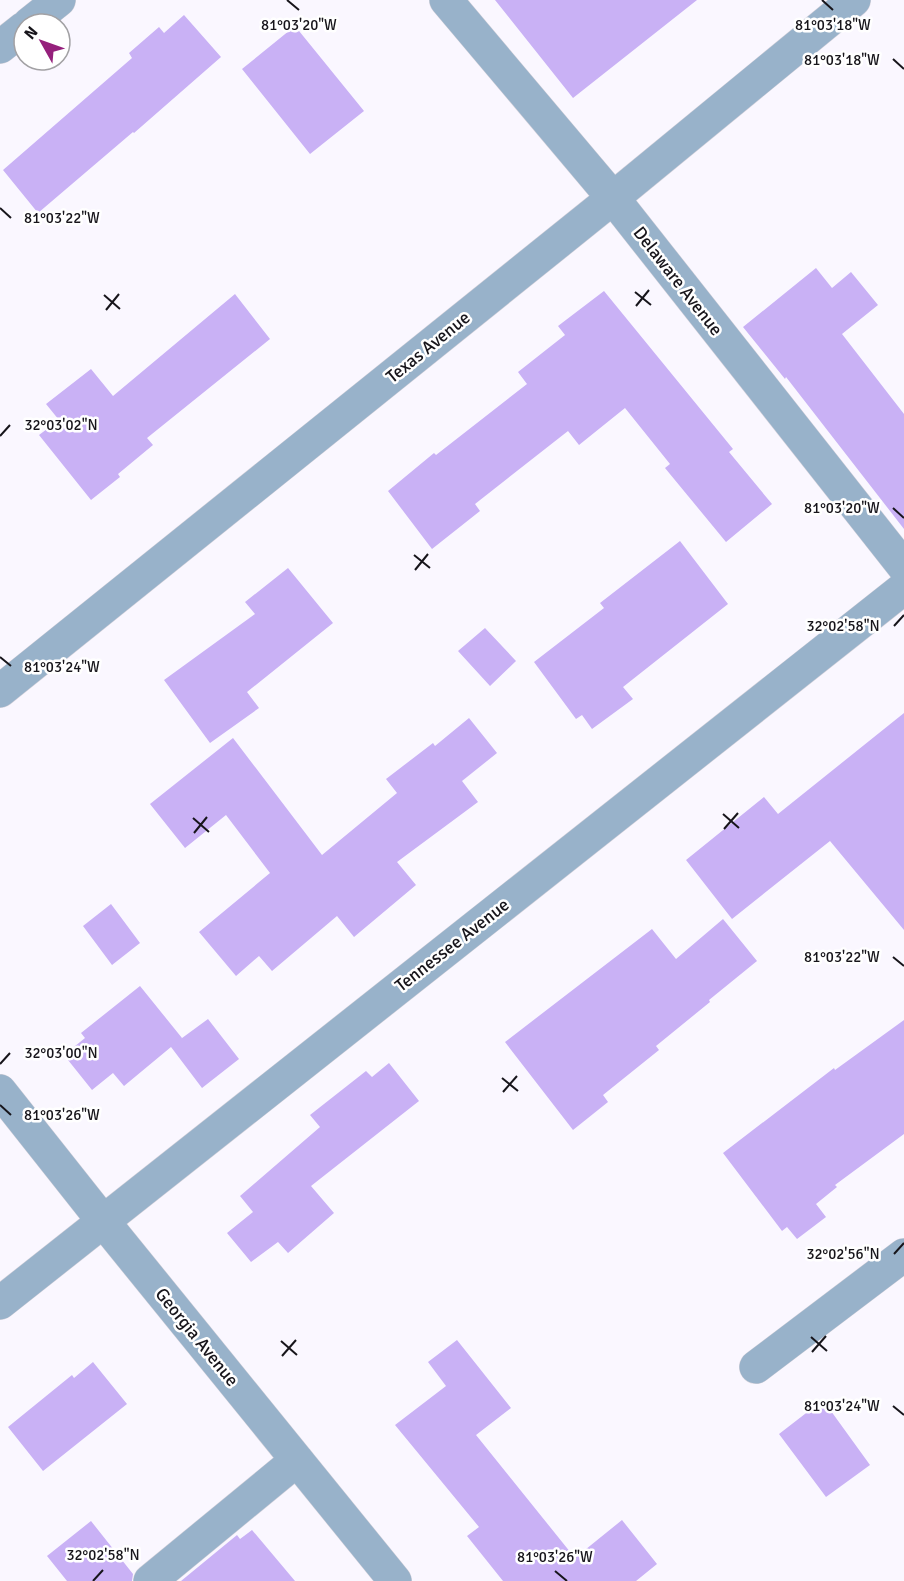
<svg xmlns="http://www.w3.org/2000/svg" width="904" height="1581" viewBox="0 0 904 1581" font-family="Signika,sans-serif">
  <rect width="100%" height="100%" fill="#faf7ff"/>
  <path fill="#c9b1f5" d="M495 0H697L573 98Z
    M184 15 221 57 134 133 133 132 38 213 3 170 132 58 129 53 159 27 164 33Z
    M295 26 364 111 310 154 242 69Z
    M816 268 832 288 851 272 878 305 842 334 904 414V529L786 377 785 379 743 327Z
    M604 291 733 449 729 452 772 504 726 542 665 468 670 464 625 408 579 445 568 431 475 504 480 511 432 549 388 491 434 453 436 455 527 384 518 372 565 335 558 326Z
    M235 294 270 339 147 438 153 445 118 474 120 477 91 500 39 435 59 420 46 404 91 369 113 396Z
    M680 541 728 604 623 687 633 699 592 729 582 715 576 719 534 662 604 608 600 603Z
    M288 568 333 623 247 692 259 708 210 743 164 680 255 614 245 602Z
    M485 628 516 661 490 686 458 651Z
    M904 713V930L830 841 732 919 686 860 764 797 778 814Z
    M469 718 497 753 462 781 478 802 397 862 416 885 354 937 337 916 272 971 259 956 236 976 199 932 270 873 226 815 185 848 150 804 233 738 322 855 397 793 386 779 433 743 435 746Z
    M111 904 140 943 112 965 83 926Z
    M723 919 757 961 709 1000 710 1002 656 1046 659 1050 603 1095 608 1102 573 1130 505 1042 652 929 676 959Z
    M140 986 182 1038 178 1041 208 1019 239 1059 202 1088 171 1047 124 1086 113 1073 92 1090 64 1055 85 1038 81 1033Z
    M904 1020V1134L835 1185 837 1187 816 1204 826 1217 797 1239 787 1227 782 1231 723 1153 834 1068 835 1070Z
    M389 1063 419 1101 311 1186 334 1213 288 1253 278 1242 251 1262 227 1233 253 1212 240 1196 320 1127 310 1115 366 1071 372 1077Z
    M457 1340 511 1408 476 1435 575 1558 622 1520 657 1564 636 1581H503L467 1536 479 1527 395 1425 446 1386 428 1362Z
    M93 1362 127 1404 43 1471 8 1427 72 1375 74 1378Z
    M823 1400 870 1465 826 1497 779 1434Z
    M91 1521 133 1574 132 1581H67L47 1556Z
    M252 1530 295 1581H181L237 1535 240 1539Z"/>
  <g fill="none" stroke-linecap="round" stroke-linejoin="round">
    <g stroke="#d6d3db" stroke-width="34">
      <path id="minor" d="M446 0 613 198 904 567
        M29 24 59 0
        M0 47 24 28
        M0 691 613 198 854 0
        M0 1091 103 1221 395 1581
        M0 1303 904 588
        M756 1367 904 1255
        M150 1581 297 1460"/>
    </g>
    <use href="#minor" stroke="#98b2ca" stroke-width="33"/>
  </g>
  <path fill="none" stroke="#17151b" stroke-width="2" d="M287 0 299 10M822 0 833 10M893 59 904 69M0 208 11 218M635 292 651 305M104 295 120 309M636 306 649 290M106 310 119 294M0 436 10 425M893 508 904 518M414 555 430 568M415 570 428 554M894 626 904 615M0 657 11 666M723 814 739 828M193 818 209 832M724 829 738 813M194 833 207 817M893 957 904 966M0 1064 10 1053M502 1078 518 1091M503 1092 517 1076M0 1105 11 1115M894 1254 904 1243M811 1337 827 1351M281 1341 297 1355M812 1352 826 1336M282 1356 296 1340M893 1406 904 1415M555 1571 567 1581M93 1581 103 1570"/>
  <g text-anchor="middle" stroke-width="5" stroke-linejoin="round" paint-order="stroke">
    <g font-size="18" fill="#17151b" stroke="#fff">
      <text transform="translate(678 281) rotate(52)" y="6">Delaware Avenue</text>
      <text transform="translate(428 347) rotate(-39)" y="6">Texas Avenue</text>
      <text transform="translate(452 945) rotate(-38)" y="6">Tennessee Avenue</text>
      <text transform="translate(197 1337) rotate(51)" y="6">Georgia Avenue</text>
    </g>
  </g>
  <g font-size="15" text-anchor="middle" fill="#17151b" stroke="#fff" stroke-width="5" stroke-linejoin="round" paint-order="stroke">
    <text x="299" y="30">81°03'20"W</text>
    <text x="833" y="30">81°03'18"W</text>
    <text x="842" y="65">81°03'18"W</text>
    <text x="62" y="223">81°03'22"W</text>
    <text x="61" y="430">32°03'02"N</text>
    <text x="842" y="513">81°03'20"W</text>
    <text x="843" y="631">32°02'58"N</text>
    <text x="62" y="672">81°03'24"W</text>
    <text x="842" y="962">81°03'22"W</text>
    <text x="61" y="1058">32°03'00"N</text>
    <text x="62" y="1120">81°03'26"W</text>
    <text x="843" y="1259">32°02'56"N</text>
    <text x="842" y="1411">81°03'24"W</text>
    <text x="103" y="1560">32°02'58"N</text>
    <text x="555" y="1562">81°03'26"W</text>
  </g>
  <g transform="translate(42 42) rotate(310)"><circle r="28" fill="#ffffff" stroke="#a2a1a4" stroke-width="1.5"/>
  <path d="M0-4.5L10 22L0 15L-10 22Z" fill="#95207c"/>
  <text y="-9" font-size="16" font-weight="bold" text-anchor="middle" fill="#17151b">N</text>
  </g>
</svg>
